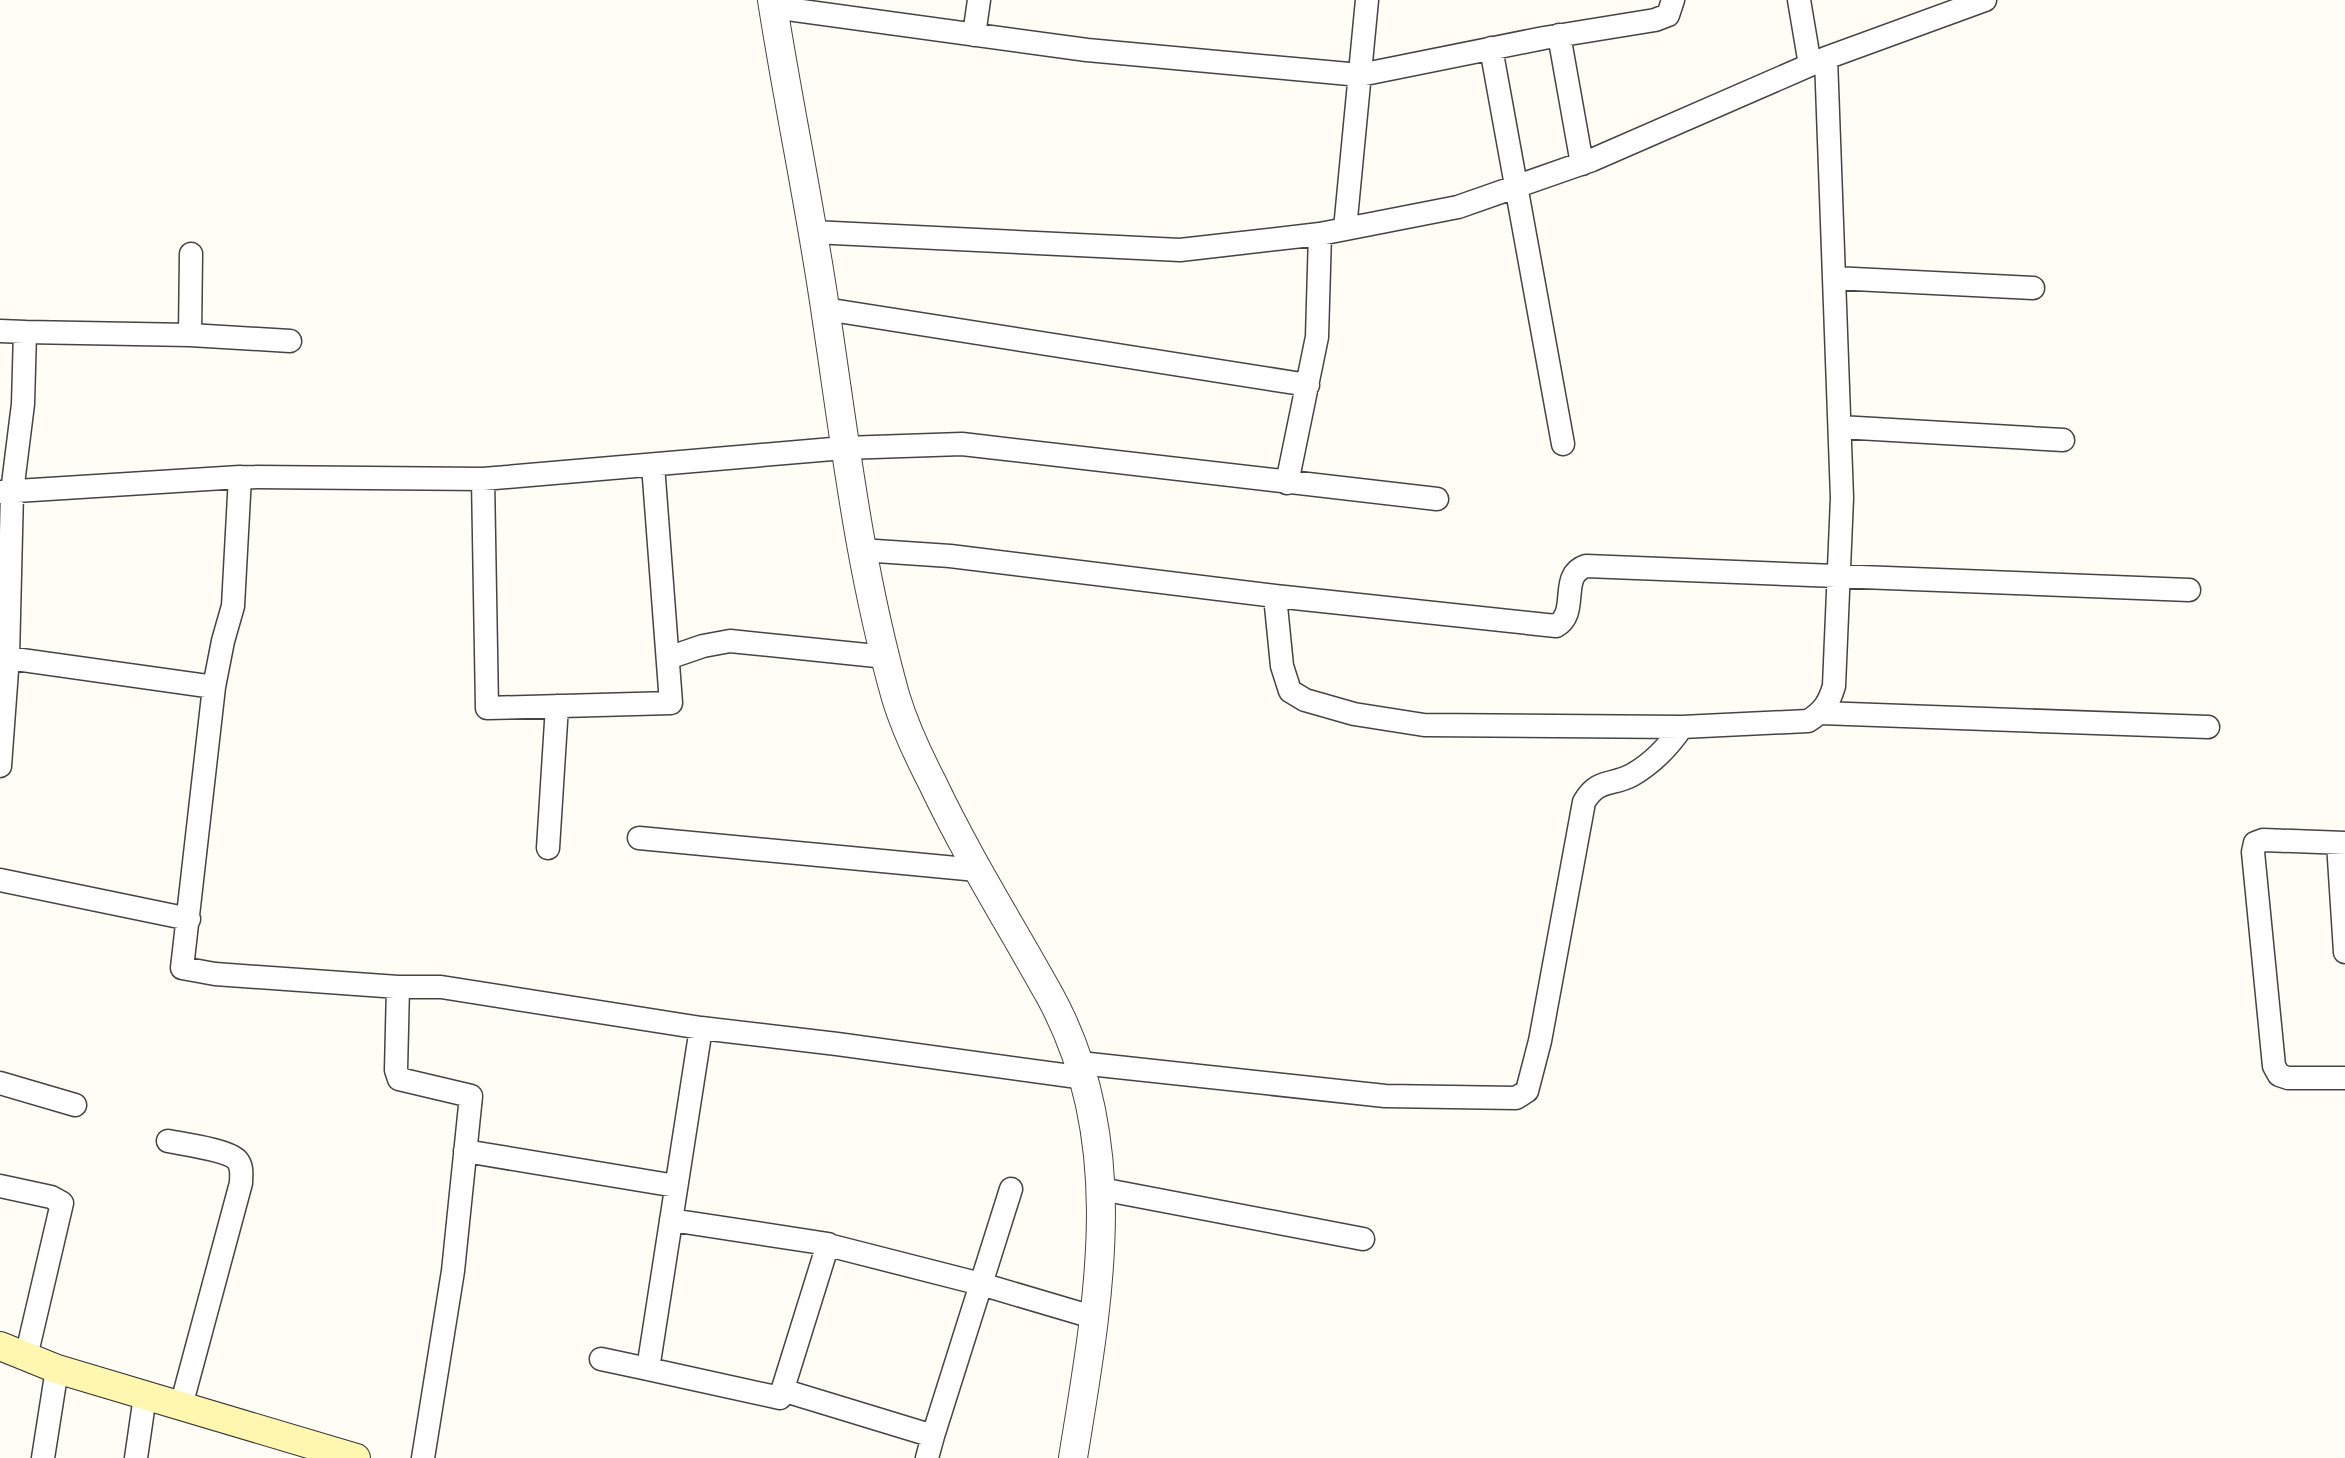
<svg xmlns="http://www.w3.org/2000/svg" width="2345" height="1458" viewBox="0 0 2345 1458" font-family="'PT Serif',serif">
  <rect width="100%" height="100%" fill="#fffdf5"/>
  <g fill="none" stroke-linecap="round" stroke-linejoin="round">
    <g stroke="#444" stroke-width="25">
      <path id="minor" d="M1799 0 1810 65
        M773 7 1087 50 1360 75 1544 38 1655 20 1668 15 1673 0
        M974 35 979 0
        M1559 35 1582 164
        M1491 48 1563 444
        M1345 229 1367 0
        M813 232 1180 250 1320 234 1458 207 1592 160 1826 58
        M1834 278 2033 288
        M825 309 1308 385
        M0 331 25 332
        M190 335 290 341
        M1840 427 2063 440
        M240 477 233 606 223 641 214 687 182 968 215 974 398 987 396 1070 399 1079 471 1096 453 1271 423 1458
        M483 479 487 708 671 703 653 465
        M1287 483 1317 337 1320 234
        M0 492 240 477 483 479 844 448 962 444 1437 499
        M861 550 950 556 1275 596 1282 666 1290 691 1305 700 1354 714 1424 725 1682 727
        M1275 596 1556 626C1580 613 1558 575 1586 566L2189 590
        M0 657 214 687
        M668 658 703 646 730 641 886 657
        M1821 713 2208 727
        M0 766 8 657 12 492 23 404 25 332 190 335 191 254
        M639 838 977 870
        M2338 843 2345 952
        M2345 843 2263 840 2255 843 2253 852 2274 1066 2279 1075 2288 1078H2345
        M548 848 557 706
        M0 880 189 919
        M398 987H441L701 1028 837 1044 1085 1078
        M1080 1063 1385 1096 1516 1098 1527 1091 1540 1041 1584 802C1598 778 1612 786 1632 775 1653 763 1669 746 1682 727L1808 721C1823 712 1829 703 1834 686L1842 498 1826 58 1985 0
        M0 1083 75 1105
        M168 1141C183 1144 228 1150 237 1160 243 1167 241 1175 241 1183L181 1406
        M465 1151 676 1186
        M0 1186 51 1197 62 1203 26 1357
        M1101 1189 1363 1239
        M828 1245 981 1284 1096 1318
        M601 1359 648 1369 701 1028
        M648 1369 780 1398 828 1244 671 1220
        M782 1390 933 1436 927 1458
        M933 1436 1011 1189
        M43 1458 57 1369
        M136 1458 145 1396"/>
    </g>
    <g stroke="#444" stroke-width="30">
      <path id="tertiary" d="M772 0C788 103 810 205 825 308 845 441 859 567 896 698 905 727 918 755 932 782 967 856 1010 924 1050 996 1130 1142 1098 1302 1073 1458"/>
    </g>
    <g stroke="#333" stroke-width="30">
      <path id="secondary" d="M0 1346 57 1369 356 1458"/>
    </g>
    <use href="#minor" stroke="#fff" stroke-width="22"/>
    <use href="#tertiary" stroke="#fff" stroke-width="28"/>
    <use href="#secondary" stroke="#fff6b0" stroke-width="28"/>
  </g>
</svg>
